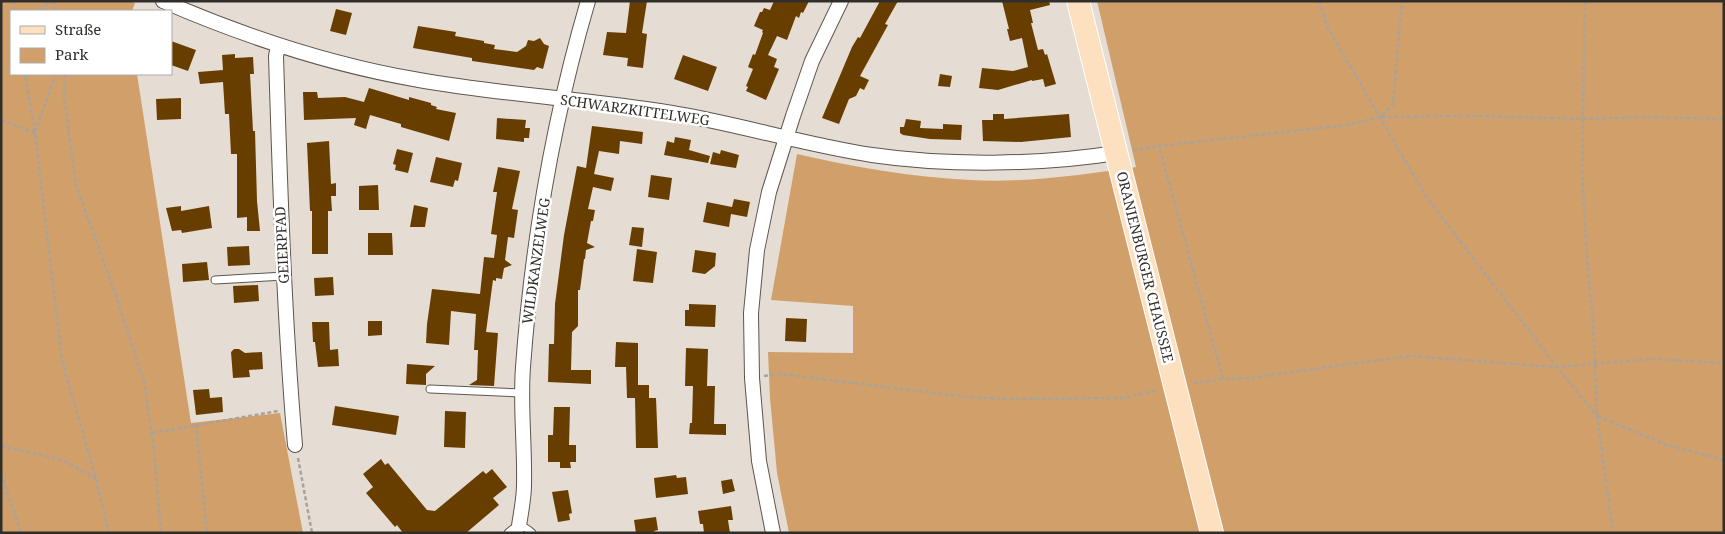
<svg xmlns="http://www.w3.org/2000/svg" width="1725" height="534" viewBox="0 0 1725 534" font-family="'Noto Serif',serif">
  <rect width="100%" height="100%" fill="#e5dcd4"/>
  <path fill="#d1a06a" d="M1 1H130L135 3 132 11H11V74H137L191 423 280 413 303 533H1Z
    M1097 1H1724V533H789L777 473 770 398 768 352 853 353V306L771 300 797 154C854 167 911 177 970 180 1026 183 1081 175 1136 167Z"/>
  <path fill="#683e00" d="M630 1H647L642 33 647 34 643 68 627 66 628 58 603 55 607 32 626 33Z
    M774 1H809L803 13 801 12 799 18 796 16 787 40 777 36 768 55 777 59 774 67 779 69 766 100 746 91 748 87 746 86 753 69 748 67 753 54 755 55 763 33 762 32 763 30 754 26 760 12H762L764 8 770 10Z
    M880 1H898L885 24 888 25 860 76 869 80 864 90 860 88 856 96 849 99 839 124 822 118 852 47 858 37 860 38Z
    M1002 1H1049L1050 5 1030 10 1033 23H1031L1038 50 1043 49 1045 55 1047 54 1056 84 1045 87 1043 79 1032 81V80L998 90 979 88 982 68 1013 71 1028 67 1022 38 1010 41 1007 29H1009Z
    M336 9 352 13 346 35 330 31Z
    M418 26 456 32 455 36 484 41V43L495 45 494 49 517 52 526 46 528 40 534 41 540 38 544 44 549 46 543 69 537 67 534 70 472 61V58L413 48Z
    M171 41 196 50 188 71 171 65Z
    M235 54V58L253 57 254 74H250L253 131H255L257 201 260 231H247V217L237 218V154H231L229 114H225L223 82 200 84 198 72 223 70 222 55Z
    M683 55 717 67 708 91 674 79Z
    M940 74 952 76 950 87 938 86Z
    M369 88 409 100V97L431 103V105L437 107 436 109 456 113 449 141 401 127V124L370 115 366 129 354 125 356 118 304 120 303 92H317L318 98 345 97 364 102Z
    M181 98V119L157 120 156 99Z
    M993 114H1004V119L1069 114 1071 137 1021 142 983 141 982 120H993Z
    M497 118 526 120 525 128H530L529 138H524V142L496 139Z
    M906 119 921 121 920 128 943 129V124L962 125 961 140 930 139 903 135 900 133V127H904Z
    M592 126 643 132 642 144 620 141 619 154 599 151 594 174 614 178 611 191 593 187 588 209 595 210 593 221H591L587 243 595 247 586 250 585 259H584L580 290H578V326L572 332 571 370H591V384L548 382 549 344H554L555 304 564 235 577 166 586 168Z
    M675 137 691 140 689 150 710 156 708 163 664 155 667 141 674 143Z
    M329 141 331 184 336 183V196H331L332 211H328V254H312V211H310L307 143Z
    M397 149 413 153 408 173 395 170 396 165 393 164Z
    M721 150 739 155 736 168 710 164 713 152 720 154Z
    M436 157 462 163 458 181 455 180 453 187 430 182Z
    M498 167 520 171 512 209 518 210 514 238 508 237 505 260 512 265 504 268 502 279 496 278V281L493 280 486 332 498 333 494 386 469 385 477 380 478 350H474L476 314 451 311 449 345 426 343 427 324 432 289 480 294 484 257 494 258 497 235 491 234 497 192H493Z
    M651 175 672 178 669 200 648 197Z
    M378 185 379 210H359V186Z
    M734 199 750 202 747 217 731 214 729 227 703 222 707 202 732 207Z
    M414 205 428 208 425 227H410Z
    M181 206V211L209 206 212 228 182 233 181 230 172 231 166 208Z
    M632 227 644 228 642 247 629 245Z
    M368 233H392L393 255H368Z
    M249 246 250 265 228 266 227 247Z
    M637 249 657 252 653 283 633 281Z
    M695 250 716 253 715 266 705 274 692 272Z
    M207 262 209 280 183 282 182 264Z
    M333 277 334 295 315 296 314 278Z
    M258 285 259 301 234 303 233 286Z
    M689 304 716 305 715 327 685 326V310H689Z
    M786 318 807 319 806 342 785 341Z
    M368 321H382V335L368 336Z
    M312 322H329L330 350 338 349 339 366 318 367 315 342H313Z
    M616 342 638 343V385H649V398H656L658 448H636L635 398H627L626 367H615Z
    M686 348 708 349 707 386H715L714 424H726V435L689 434 690 423H692L693 386H685Z
    M234 349H239L245 353 262 352 263 369 249 370 250 377 233 378 231 352Z
    M407 364 435 366 426 374V385L406 384Z
    M209 389 210 398 222 397 223 412 196 415 193 390Z
    M335 406 399 416 396 435 332 425Z
    M554 407H570L569 445H576V462H570L571 468H560V462H548V435H553Z
    M445 411 466 412 465 448 444 447Z
    M381 459 385 465 388 463 427 510 435 511 483 471 486 474 492 469 507 487 493 498 499 505 466 533H403L397 525 395 527 366 493 373 487 363 474Z
    M676 475 677 478 686 477 688 494 656 498 654 478Z
    M732 479 735 491 723 494 721 481Z
    M568 490 572 513 569 514 570 520 558 522 552 492Z
    M731 506 733 520H728L730 533H704L703 524H700L698 511Z
    M656 517 658 530 654 531 655 533H636L634 520Z"/>
  <g fill="none" stroke-linecap="round" stroke-linejoin="round">
    <g stroke="#5d564e" stroke-width="9">
      <path id="service" d="M215 280 284 276
        M430 389 522 393
        M508 533C517 524 524 525 532 533"/>
    </g>
    <g stroke="#5d564e" stroke-width="16">
      <path id="minor" d="M163 1C246 37 331 65 419 80 503 95 588 99 672 113 739 124 805 145 872 155 947 166 1041 165 1116 153
        M278 46 276 56C280 186 284 315 295 445
        M519 526C521 512 524 498 524 485 525 445 520 406 523 367 532 244 553 120 588 1
        M773 533 759 461 752 378 751 313 757 250 769 192 793 116 812 61 841 1"/>
    </g>
    <g stroke="#fff" stroke-width="24">
      <path id="primary" d="M1078 1 1212 533"/>
    </g>
    <path stroke="#a9a29b" stroke-width="2.5" stroke-dasharray="4 2.5" stroke-linecap="butt" d="M14 1 15 11
      M53 1 55 11
      M1319 1 1328 28 1427 198 1557 367 1597 416 1613 533
      M1585 1 1582 171 1587 259 1593 322 1597 416 1664 444 1724 460
      M40 11 50 1
      M65 74 64 97 76 185 115 293 144 382 154 449 161 533
      M1381 117 1480 116 1583 119 1641 117 1724 119
      M1 120 35 133
      M35 132 56 74
      M1133 150 1159 146
      M764 376 781 374 967 397 1013 399 1122 398 1158 390
      M1223 379 1159 146 1347 125 1381 117 1393 104 1402 1
      M1193 383 1223 379 1248 378 1409 356 1557 367 1652 359 1724 363
      M196 424 207 533
      M152 433 278 411
      M1 446 63 460 96 479 62 361 35 133 25 74
      M298 458 312 533
      M1 473 21 533
      M96 479 109 533"/>
    <use href="#service" stroke="#fff" stroke-width="7"/>
    <use href="#minor" stroke="#fff" stroke-width="14"/>
    <use href="#primary" stroke="#fde0bf" stroke-width="22"/>
  </g>
  <g text-anchor="middle" stroke-width="5" stroke-linejoin="round" paint-order="stroke">
    <g font-size="14" fill="#312e2a" stroke="#fff">
      <text transform="translate(635 110) rotate(8)" y="5">SCHWARZKITTELWEG</text>
      <text transform="translate(282 245) rotate(-93)" y="5">GEIERPFAD</text>
      <text transform="translate(536 261) rotate(-82)" y="5">WILDKANZELWEG</text>
      <text transform="translate(1145 267) rotate(76)" y="5">ORANIENBURGER CHAUSSEE</text>
    </g>
  </g>
  <rect width="1725" height="534" fill="none" stroke="#312e2a" stroke-width="5"/>
  <rect x="10" y="10" width="162" height="65" fill="#ffffff" stroke="#adabaa"/>
  <rect x="20" y="26" width="25" height="8" fill="#fde0bf" stroke="#adabaa"/>
  <text x="55" y="35" font-size="15" fill="#312e2a">Straße</text>
  <rect x="20" y="48" width="25" height="15" fill="#d1a06a" stroke="#adabaa"/>
  <text x="55" y="60" font-size="15" fill="#312e2a">Park</text>
</svg>
